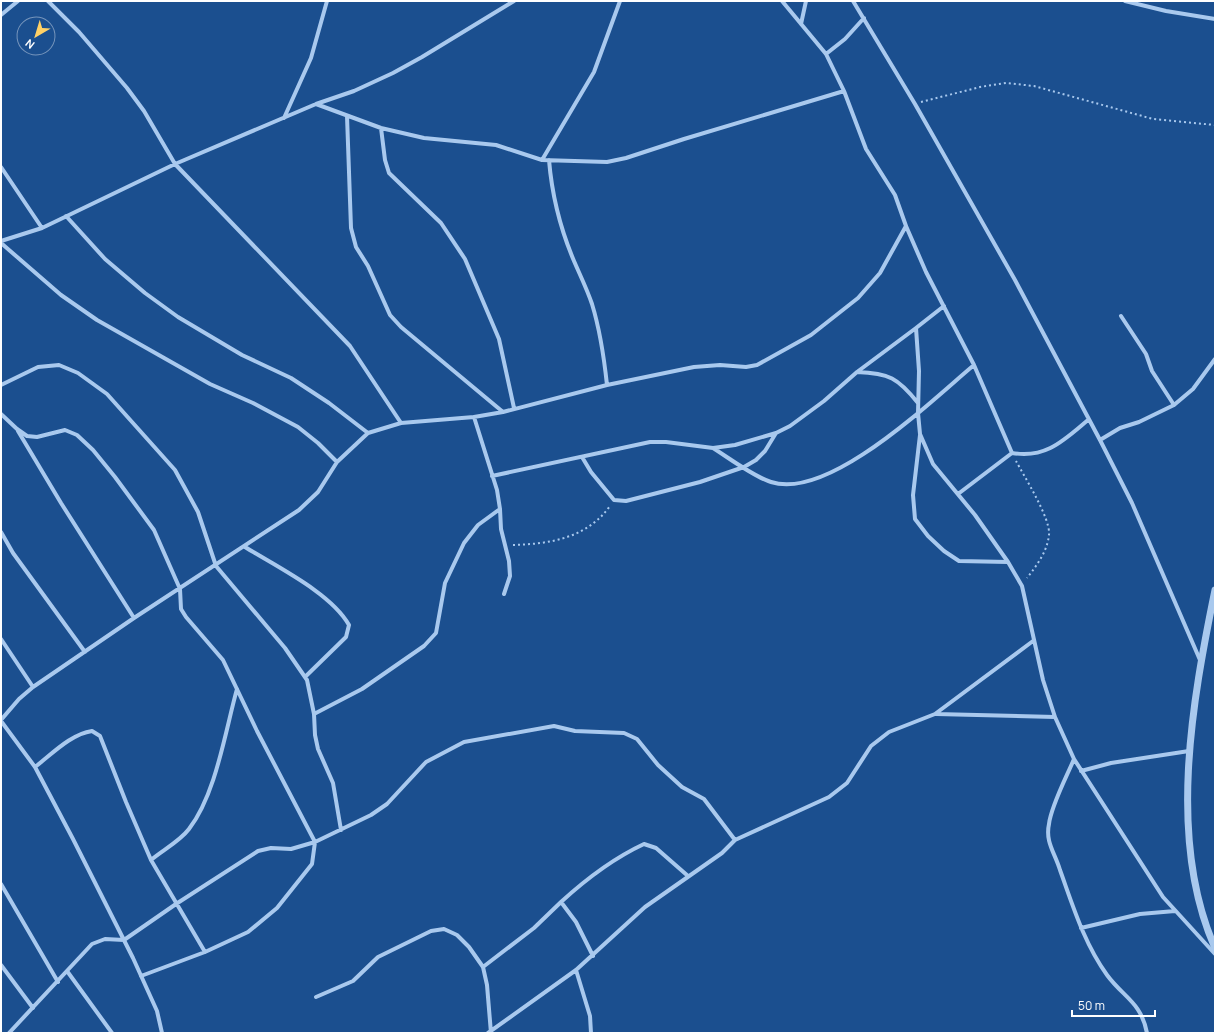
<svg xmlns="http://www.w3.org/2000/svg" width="1216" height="1034" viewBox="0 0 1216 1034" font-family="Manrope,sans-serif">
  <rect width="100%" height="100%" fill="#1b4f8f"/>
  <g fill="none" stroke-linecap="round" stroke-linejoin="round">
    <path stroke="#a9c9ee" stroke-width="2" stroke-dasharray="2 3" stroke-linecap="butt" d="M921 102 980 87 1006 83 1034 86 1153 119 1215 125
      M1016 461C1024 476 1051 519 1049 535 1047 552 1037 565 1027 578
      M513 545C550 544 587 538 610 506"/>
    <path stroke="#a9c9ee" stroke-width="4" d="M48 1 79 32 127 88 144 111 175 164 350 346 401 423
      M782 1 826 54 844 91 866 149 895 195 906 226 926 272 974 365 1012 453
      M853 1 915 104 1015 280 1100 440 1132 503 1200 660
      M1125 1 1166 11 1215 19
      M1 15 18 1
      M801 24 806 1
      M826 54 845 39 864 18
      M316 104 381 128 424 138 496 145 542 160 607 162 626 158 684 139 844 91
      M347 116 351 228 356 247 368 266 390 315 401 327 503 412
      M284 118 311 58 327 1
      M381 128 385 160 389 173 441 223 465 259 499 339 514 408
      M542 160 594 72 620 1
      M549 160C552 196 560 228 574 261 580 275 587 289 592 304 600 330 604 357 607 385
      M1 167 42 228
      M66 216 105 259 145 293 178 317 242 355 291 378 329 403 368 433
      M1 241 42 228 175 164 316 104 354 91 393 73 422 57 514 1
      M1 243 61 295 97 320 210 384 253 403 298 427 318 443 337 462
      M944 306 916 328 919 371 918 413 920 434 933 464 975 515 1008 562 1022 586 1043 680 1055 717 1074 759 1163 897 1215 954
      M1121 316 1146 354 1152 371 1174 405
      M857 372C889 373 898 378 918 403
      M1 385 38 367 59 365 78 373 107 394 175 470 198 512 216 566 285 648 307 680 314 714 315 735 318 749 333 783 341 830
      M1 414 17 429 27 436 37 437 65 430 77 435 93 450 115 477 154 530 180 589 181 609 186 617 223 660 257 731 315 842 312 864 277 908 248 932 205 952 141 976
      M474 417 497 490 500 509 501 529 509 561 510 576 504 594
      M18 431 61 503 134 618
      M920 435 913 495 915 519 928 536 944 551 959 561 1008 562
      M1100 440 1120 428 1139 422 1174 405 1193 389 1215 359
      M713 448C729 458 754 477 771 482 829 501 932 400 974 365
      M582 457 591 472 614 500 626 501 700 482 744 467 756 460 765 451 776 433
      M492 476 650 442H666L713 448 735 445 776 433 790 426 824 401 857 372 916 328
      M958 494 1012 453C1046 459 1064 440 1088 420
      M1 532 13 553 85 652
      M245 547C277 567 331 593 349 625L346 637 305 677
      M1 639 33 687
      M314 714 362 689 424 646 436 633 445 583 464 543 478 525 500 509
      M936 714 1055 717
      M1 720 19 699 33 687 134 618 299 510 318 492 337 462 368 433 401 423 474 417 503 412 607 385 694 367 720 365 746 367 757 365 811 335 858 298 880 273 906 226
      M1 721 35 767 73 839 133 958 157 1011 162 1033
      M1074 759C1067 776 1051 806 1049 824 1045 842 1055 853 1060 870 1073 906 1084 943 1107 975 1124 998 1141 1002 1147 1033
      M35 767C52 754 71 734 92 731L100 736 126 802 151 860 205 952
      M1081 771 1111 763 1189 751
      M151 860C163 850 180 841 189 829 216 794 225 732 237 689
      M1 884 58 982
      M561 902C585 880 614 858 644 844L656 848 688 876
      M1081 928 1140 914 1175 911
      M1 965 33 1008
      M483 967 534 928 561 902 576 922 593 956
      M576 970 590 1016 591 1033
      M67 971 112 1033
      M316 997 353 981 378 957 431 931 444 929 457 935 469 947 483 967 487 985 491 1033
      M9 1033 92 944 105 939 124 940 176 904 258 851 271 848 291 849 315 842 371 815 387 804 426 762 464 742 554 726 575 731 624 733 637 739 658 765 682 787 704 799 735 840
      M488 1033 576 970 645 907 722 853 735 840 829 797 847 783 871 746 889 732 935 714 1033 641"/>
    <path stroke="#a9c9ee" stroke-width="7" d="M1215 590C1192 702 1167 840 1215 948"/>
  </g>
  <rect width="1216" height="1034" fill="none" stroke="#ffffff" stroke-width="4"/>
  <g transform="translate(36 36) rotate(218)"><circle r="19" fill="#1b4f8f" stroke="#7695bc"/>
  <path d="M0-3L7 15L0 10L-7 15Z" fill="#ffd166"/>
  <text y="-6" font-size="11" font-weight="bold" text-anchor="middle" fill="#ffffff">N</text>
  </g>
  <path d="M1072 1010v6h83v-6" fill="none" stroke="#ffffff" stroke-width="2"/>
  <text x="1078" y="1010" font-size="12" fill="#ffffff" stroke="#1b4f8f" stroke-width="3" paint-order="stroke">50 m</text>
</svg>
